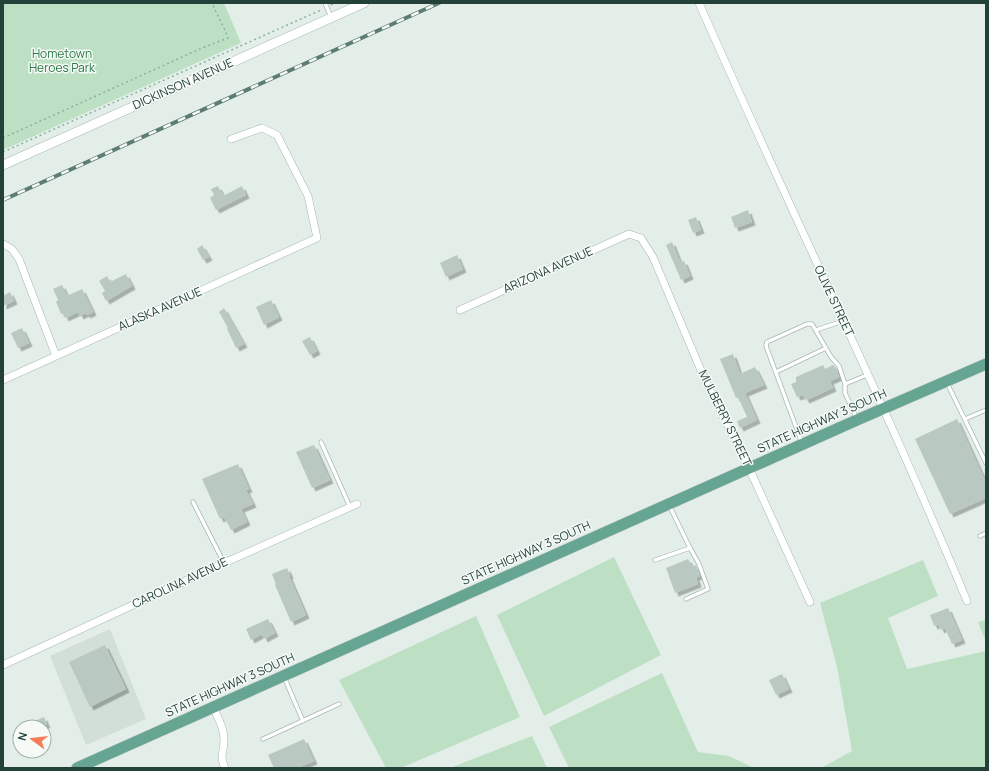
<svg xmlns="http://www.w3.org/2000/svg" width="989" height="771" viewBox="0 0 989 771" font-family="Manrope,sans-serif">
  <defs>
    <filter id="shadow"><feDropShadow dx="3.5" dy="3.5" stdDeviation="0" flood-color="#0004"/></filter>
  </defs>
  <rect width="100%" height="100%" fill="#e4eee9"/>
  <path fill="#d2ded8" d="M110 629 146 719 86 745 50 656Z"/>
  <path fill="#bde0c5" d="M3 3H224L241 43 3 150Z
    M614 557 661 655 544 716 497 615Z
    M923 560 938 596 888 618 907 669 986 651V768H821L852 751 837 667 820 603Z
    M476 616 520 717 401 768H386L339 680Z
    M986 620V642L978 622Z
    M662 673 698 752 729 756 754 768H569L549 727Z
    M532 736 547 768H450Z"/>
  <path fill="#b9c9c2" filter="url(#shadow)" d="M218 186 223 196 242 186 246 195 216 210 210 198 214 195 211 189Z
    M748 210 752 222 735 228 731 217Z
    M696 217 701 230 693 233 688 220Z
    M672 242 680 262 684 261 690 276 681 280 666 245Z
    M202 245 209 257 203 260 197 249Z
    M457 255 463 269 446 277 440 263Z
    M126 274 132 286 106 301 102 293 105 291 99 281 107 276 110 282Z
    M62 285 67 296 82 289 93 312 87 315 86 313 80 316 78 312 65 318 63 313 61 314 56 302 58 300 53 289Z
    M10 292 14 301 3 306V296Z
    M271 300 279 317 264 325 256 307Z
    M224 308 244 344 236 348 227 329 228 328 219 312Z
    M22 328 29 343 18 348 11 333Z
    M310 337 317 351 310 355 302 341Z
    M733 354 740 374 755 367 764 385 745 393 757 420 740 428 737 421 747 417 738 397 736 398 720 359Z
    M823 365 825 369 833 365 836 368 839 377 830 381 833 388 806 400 803 395 797 397 791 384 796 382V377Z
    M957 419 986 483V498L950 514 915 439Z
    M314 445 330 480 312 488 296 452Z
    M238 464 249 489 246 490 253 504 241 509 247 522 231 530 224 517 220 519 202 479Z
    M688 559 692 567 696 565 700 576 696 577 698 584 675 593 666 568Z
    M287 568 290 575 289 576 306 615 291 622 275 585H276L272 574Z
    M948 608 962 640 952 644 945 628 941 630 938 624 934 626 930 615Z
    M268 619 275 633 264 639 262 634 251 640 246 629Z
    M105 645 126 689 90 707 69 662Z
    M782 674 789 689 776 695 769 680Z
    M44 717 47 725H25Z
    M20 731V752L12 735Z
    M304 739 314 761 297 768H274L268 755Z"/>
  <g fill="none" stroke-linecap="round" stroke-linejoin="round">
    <g stroke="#a6b7b0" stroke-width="5">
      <path id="service" d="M325 3 331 17
        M816 330 843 321
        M776 372 826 348
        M947 383 986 463
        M845 384 867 375
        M965 419 986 410
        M321 442 350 507
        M802 443 766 346 767 342 807 324H812L831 357 839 366 845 384V393L857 419
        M193 502 224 563
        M980 536 986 533
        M655 560 690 548 669 505
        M686 599 708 589 699 564 690 548
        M284 677 303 721
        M263 739 339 704"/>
    </g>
    <g stroke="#a6b7b0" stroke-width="8">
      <path id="minor" d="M699 3C787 203 883 399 967 601
        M3 244 12 249 19 259 56 356
        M460 310 629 234 641 238 653 257 705 380 749 468 810 602
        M3 380 317 238 308 196 277 135 262 128 231 139
        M3 665 224 563 357 504
        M213 707C218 718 224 728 224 740 224 754 219 754 225 768"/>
    </g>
    <g stroke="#a6b7b0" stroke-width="10">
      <path id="tertiary" d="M3 165 364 3"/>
    </g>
    <g stroke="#c1cac7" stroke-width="12">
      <path id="primary" d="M77 768 857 420 986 364"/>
    </g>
    <path stroke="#84b3a2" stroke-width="1.5" stroke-dasharray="2 3" stroke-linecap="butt" d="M331 5 335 3
      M3 138 202 48 228 38C224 26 217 15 212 3
      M3 152 321 10"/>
    <use href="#service" stroke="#fff" stroke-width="3.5"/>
    <use href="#minor" stroke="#fff" stroke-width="7"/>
    <use href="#tertiary" stroke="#fff" stroke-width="9"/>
    <use href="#primary" stroke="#67a593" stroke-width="11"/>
    <g stroke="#5d7c73" stroke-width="4">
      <path id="rail" d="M3 200 439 3"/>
    </g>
    <use href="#rail" stroke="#f5faf7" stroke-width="2.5" stroke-dasharray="8" stroke-linecap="butt"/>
  </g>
  <g text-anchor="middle" stroke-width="3" stroke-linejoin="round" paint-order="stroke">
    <g font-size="12" fill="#2b7947" stroke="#f5faf7">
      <text x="62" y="58">Hometown<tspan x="62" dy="14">Heroes Park</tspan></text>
    </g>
    <g font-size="12" fill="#234138" stroke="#f5faf7">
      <text transform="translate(183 84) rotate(-24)" y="4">DICKINSON AVENUE</text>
      <text transform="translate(548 270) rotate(-24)" y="4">ARIZONA AVENUE</text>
      <text transform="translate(834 301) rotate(65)" y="4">OLIVE STREET</text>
      <text transform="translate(160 309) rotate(-24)" y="4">ALASKA AVENUE</text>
      <text transform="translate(725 418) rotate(64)" y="4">MULBERRY STREET</text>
      <text transform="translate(822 421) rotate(-24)" y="4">STATE HIGHWAY 3 SOUTH</text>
      <text transform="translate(526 553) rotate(-24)" y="4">STATE HIGHWAY 3 SOUTH</text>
      <text transform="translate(180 583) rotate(-25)" y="4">CAROLINA AVENUE</text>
      <text transform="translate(230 685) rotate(-24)" y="4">STATE HIGHWAY 3 SOUTH</text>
    </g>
  </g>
  <rect width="989" height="771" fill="none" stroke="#234138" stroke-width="8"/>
  <g transform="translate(32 739) rotate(285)"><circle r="19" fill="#f5faf7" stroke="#a1b0ab"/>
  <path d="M0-3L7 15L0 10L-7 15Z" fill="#f67c5a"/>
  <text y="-6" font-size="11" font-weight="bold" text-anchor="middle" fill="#234138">N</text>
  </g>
</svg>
